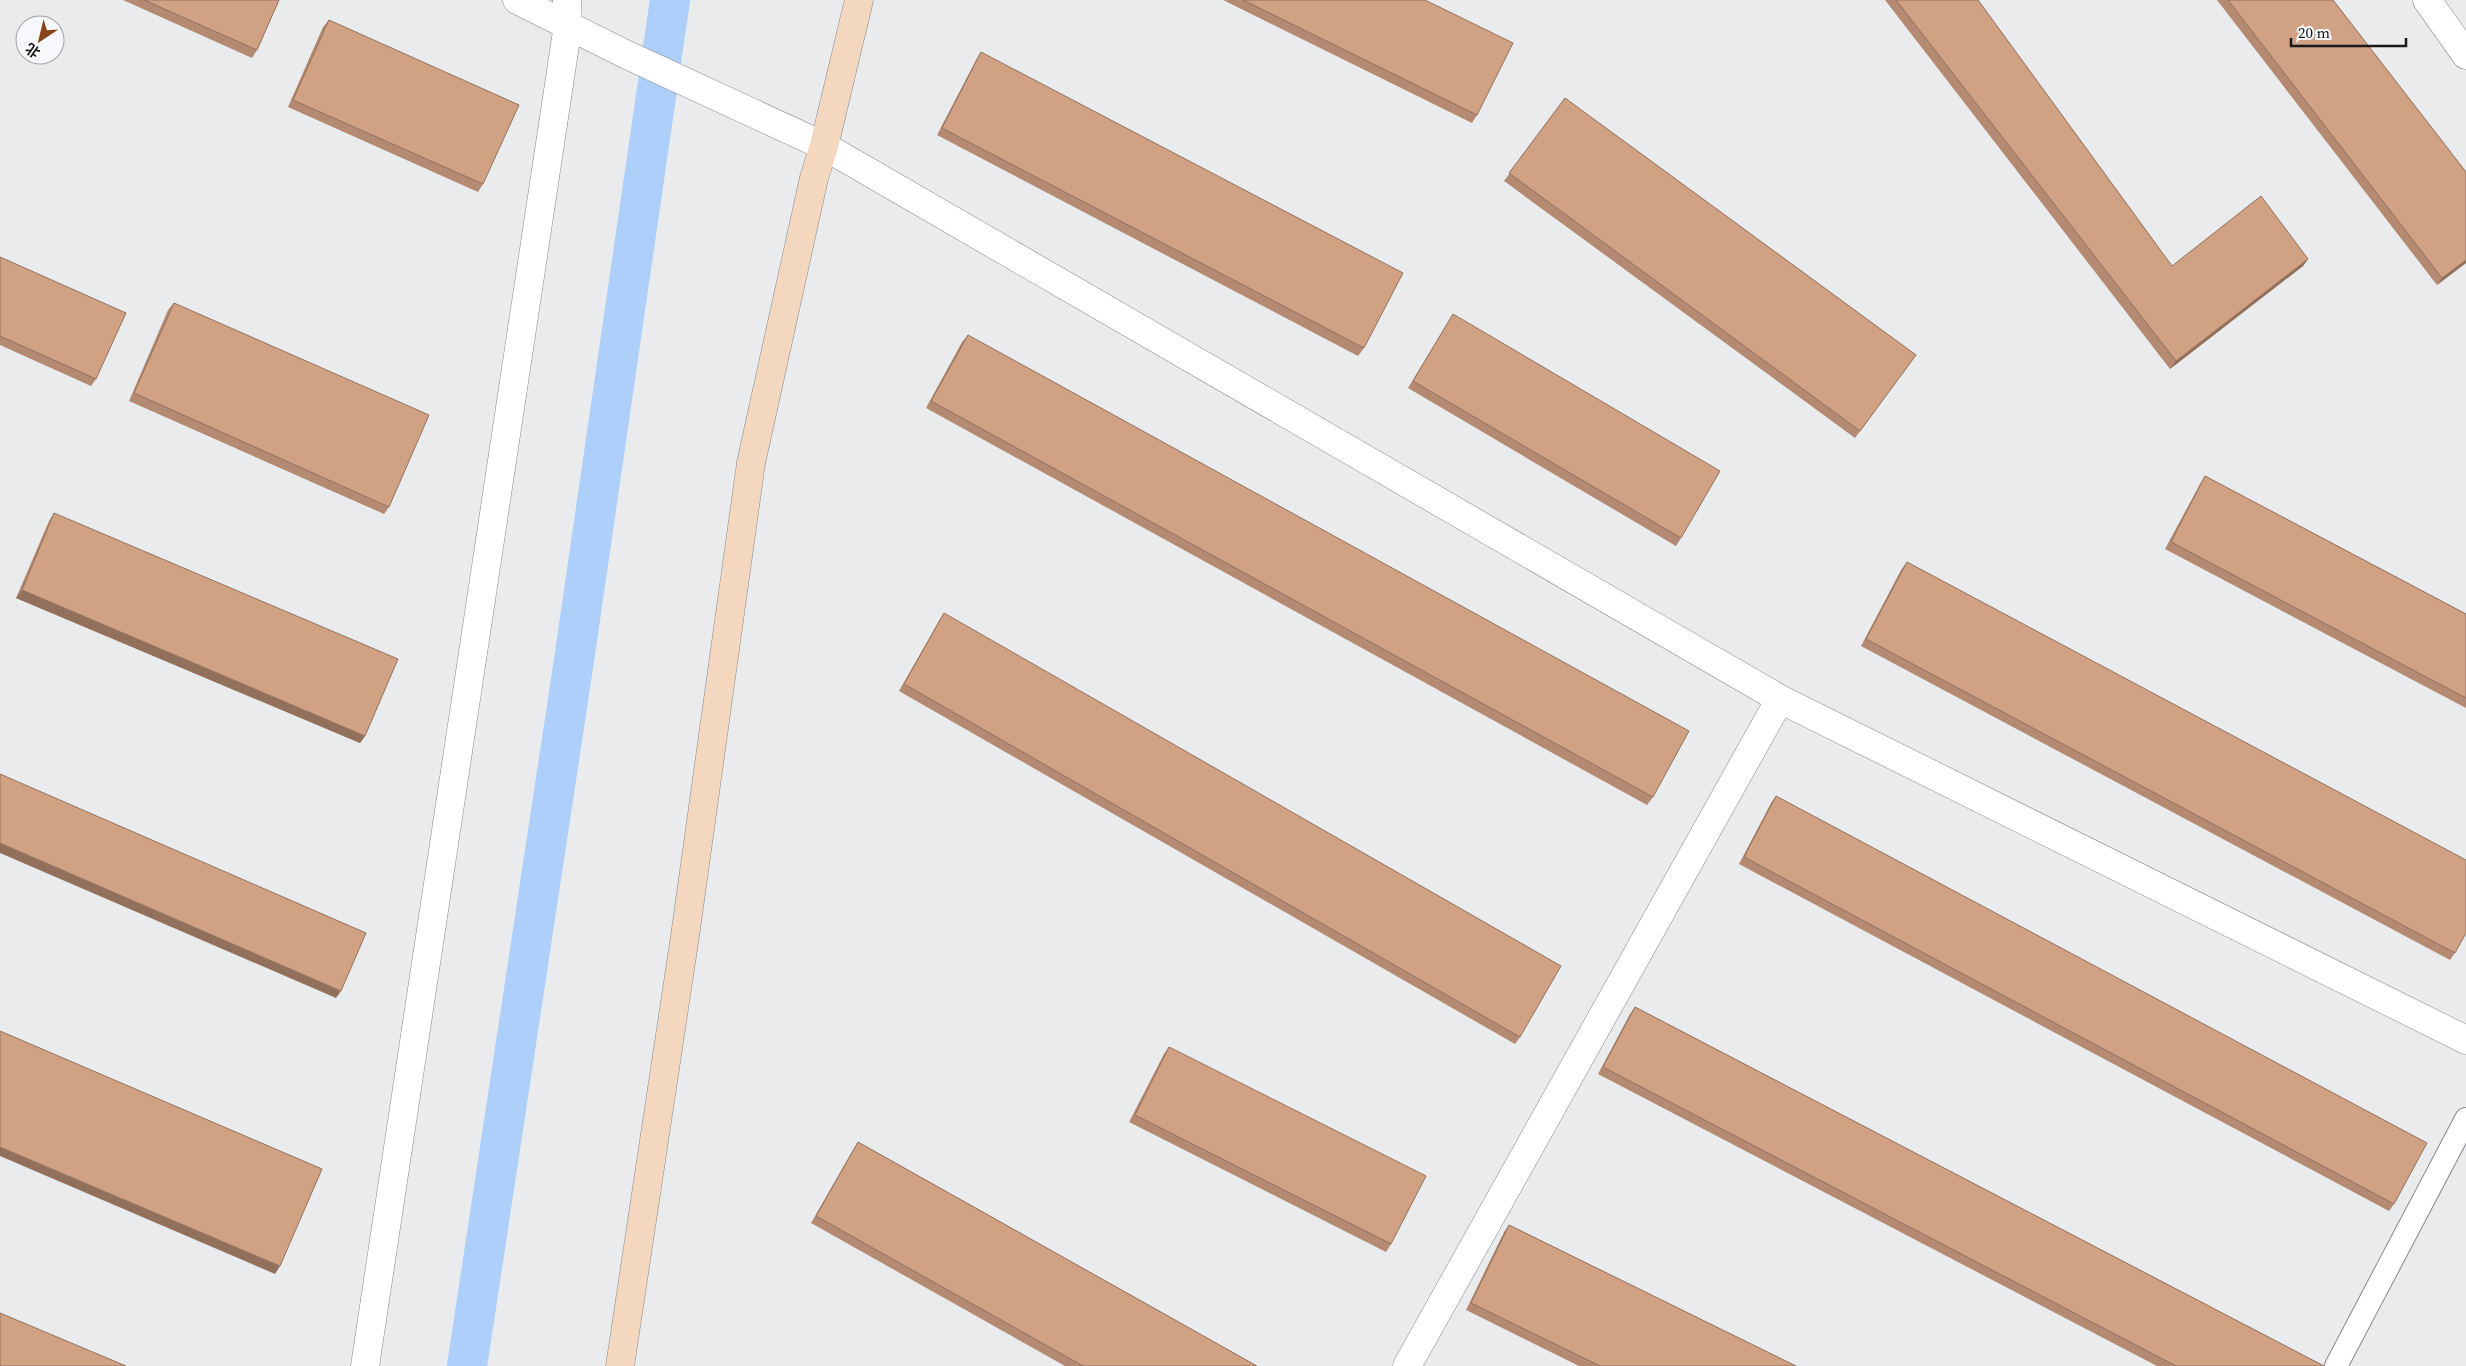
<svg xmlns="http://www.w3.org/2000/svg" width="2466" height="1366" viewBox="0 0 2466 1366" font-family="'Source Serif 4','Noto Sans SC',serif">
  <rect width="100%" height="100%" fill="#e9ebed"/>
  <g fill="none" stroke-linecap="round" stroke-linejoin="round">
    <path stroke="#adcff9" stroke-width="40" d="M467 1366 573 667 670 0"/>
    <g stroke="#88898c" stroke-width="24">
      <path id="service" d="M2336 1366 2466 1119"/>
    </g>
    <g stroke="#88898c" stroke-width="29">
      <path id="minor" d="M517 0 625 54 824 146 1780 699 2466 1040
        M2427 0 2466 55
        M365 1366 568 25 567 0
        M1407 1366 1780 699"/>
    </g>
    <g stroke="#88898c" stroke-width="29">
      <path id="secondary" d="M620 1366 685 936 751 463 814 178 824 146 859 0"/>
    </g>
    <use href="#service" stroke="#fff" stroke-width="22"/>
    <use href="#minor" stroke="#fff" stroke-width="28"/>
    <use href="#secondary" stroke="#f3d8bf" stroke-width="28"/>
  </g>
  <path fill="#b48a72" d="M123 0H279L257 50 252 58Z
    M1223 0H1425L1477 115 1472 123Z
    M1885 0H1978L2172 266 2308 259 2303 266 2170 369Z
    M2217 0H2333L2466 172V263L2437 285Z
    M329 20 483 184 478 192 288 107 323 27Z
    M981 52 1364 348 1358 356 937 135 976 60Z
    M1565 98 1916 355 1855 438 1504 181Z
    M0 257 96 379 91 386 0 345Z
    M174 303 389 507 384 514 129 401 168 310Z
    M1453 314 1681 538 1676 546 1408 388Z
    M968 335 1653 797 1647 805 926 408 962 342Z
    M2205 476 2466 614V708L2165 549 2200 484Z
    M54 513 365 736 360 743 16 598 49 521Z
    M1907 562 2455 953 2450 960 1861 646 1901 570Z
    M944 613 1520 1037 1515 1044 899 691 939 621Z
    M1776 796 2394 1204 2389 1211 1739 864 1771 803Z
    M1635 1007 2324 1366H2157L1598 1074 1630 1014Z
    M1169 1047 1391 1244 1386 1252 1129 1122 1164 1054Z
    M858 1142 1257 1366H1065L811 1223 853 1150Z
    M1509 1225 1796 1366H1579L1466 1310 1504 1232Z"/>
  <path fill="#92715c" d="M2308 259 2303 266 2170 369 2176 361Z
    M2466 260V263L2437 285 2442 278Z
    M22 590 365 736 360 743 16 598Z
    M0 843 341 991 336 998 0 853Z
    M0 1147 280 1266 275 1274 0 1156Z"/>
  <path fill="#d1a184" stroke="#92715c" d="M144 0H279L257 50Z
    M1243 0H1425L1513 43 1477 115Z
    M1896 0H1978L2172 266 2261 196 2308 259 2176 361Z
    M2228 0H2333L2466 172V260L2442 278Z
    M329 20 519 105 483 184 293 100Z
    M981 52 1403 273 1364 348 942 128Z
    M1565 98 1916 355 1860 431 1509 173Z
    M0 257 126 313 96 379 0 336Z
    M174 303 429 415 389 507 134 393Z
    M1453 314 1720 471 1681 538 1413 381Z
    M968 335 1689 731 1653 797 931 401Z
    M2205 476 2466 614V698L2171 542Z
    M54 513 398 659 365 736 22 590Z
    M1907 562 2466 860V933L2455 953 1866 639Z
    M944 613 1561 966 1520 1037 904 684Z
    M0 774 366 933 341 991 0 843Z
    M1776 796 2427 1143 2394 1204 1744 857Z
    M1635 1007 2324 1366H2176L1603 1067Z
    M0 1031 322 1169 280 1266 0 1147Z
    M1169 1047 1426 1176 1391 1244 1135 1115Z
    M858 1142 1257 1366H1083L816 1216Z
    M1509 1225 1796 1366H1600L1471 1303Z
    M0 1313 126 1366H0Z"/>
  <g transform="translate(40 40) rotate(215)"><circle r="24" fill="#f7f8fb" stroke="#9e9fa1"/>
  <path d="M0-4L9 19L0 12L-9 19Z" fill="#874318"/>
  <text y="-8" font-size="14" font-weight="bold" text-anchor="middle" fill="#19191a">北</text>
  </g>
  <path d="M2291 38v8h115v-8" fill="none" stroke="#19191a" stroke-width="2.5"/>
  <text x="2298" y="38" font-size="15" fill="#19191a" stroke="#f7f8fb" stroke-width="4" paint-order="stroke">20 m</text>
</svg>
